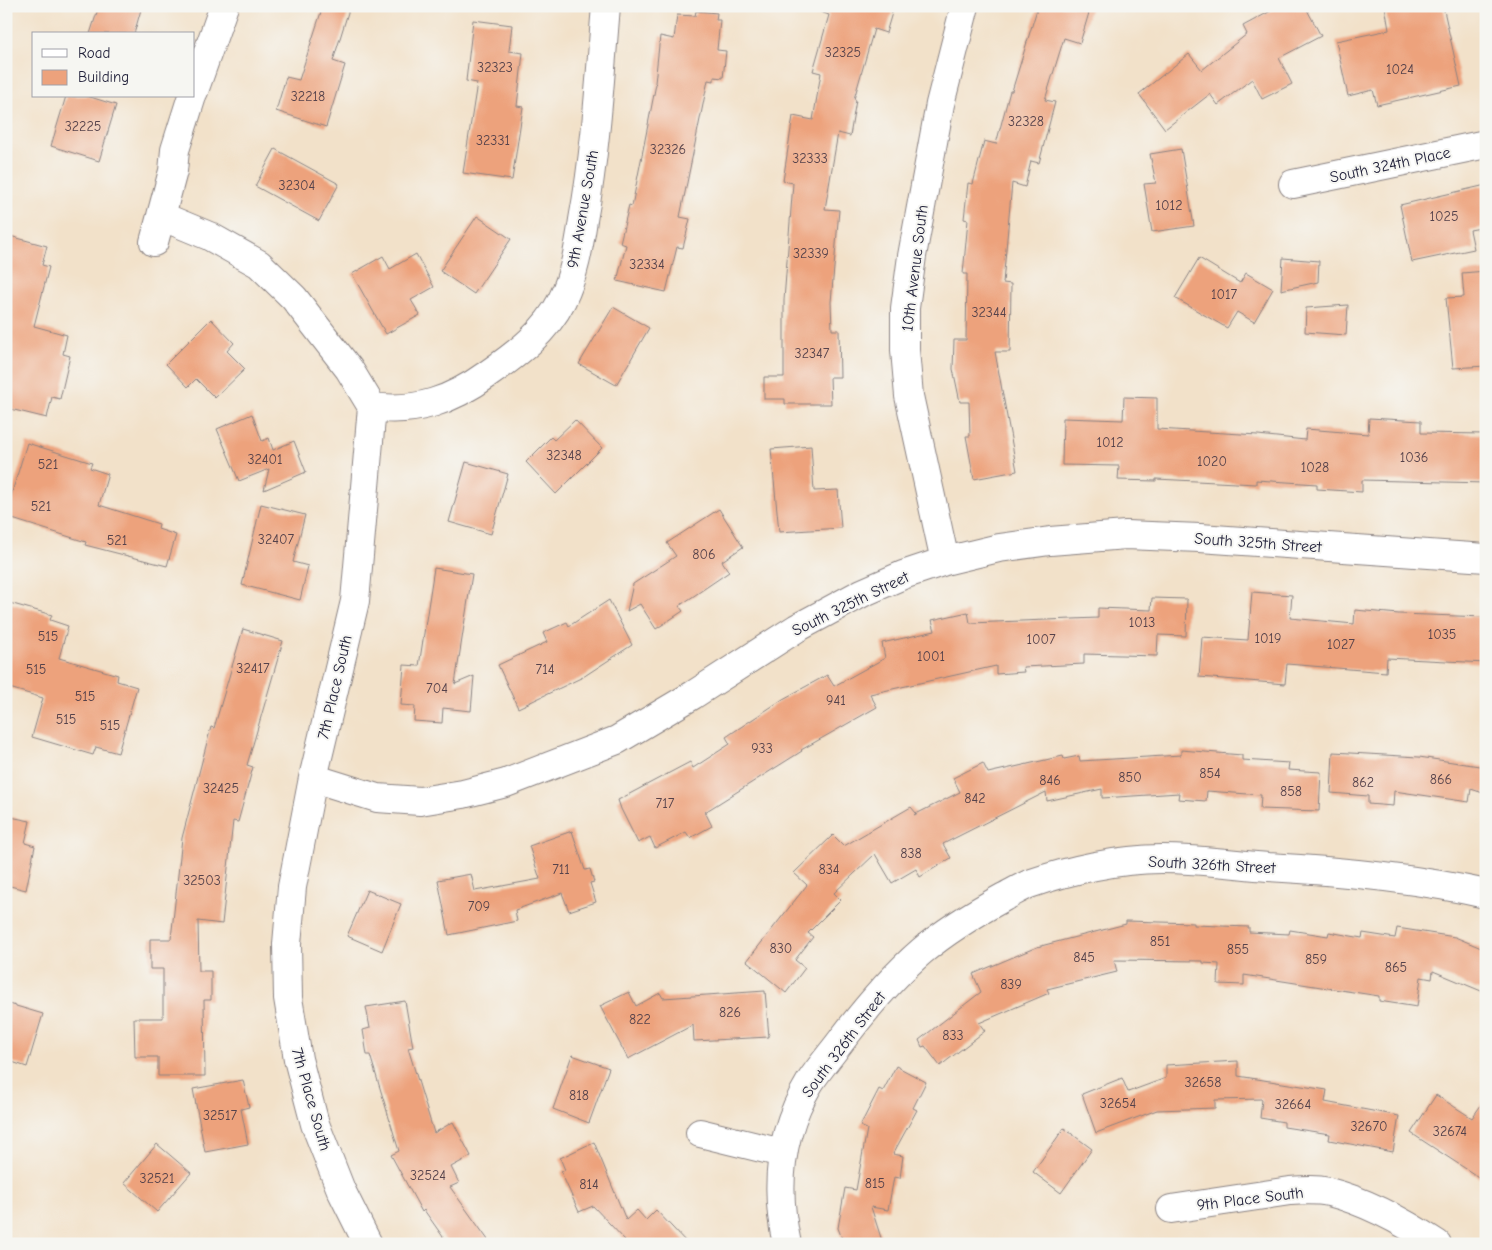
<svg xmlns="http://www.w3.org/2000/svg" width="1492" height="1250" viewBox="0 0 1492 1250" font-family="'Comic Neue',sans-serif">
  <rect width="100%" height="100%" fill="#f6f6f2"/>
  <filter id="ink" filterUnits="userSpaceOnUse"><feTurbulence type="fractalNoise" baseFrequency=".02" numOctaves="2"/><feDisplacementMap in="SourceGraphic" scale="10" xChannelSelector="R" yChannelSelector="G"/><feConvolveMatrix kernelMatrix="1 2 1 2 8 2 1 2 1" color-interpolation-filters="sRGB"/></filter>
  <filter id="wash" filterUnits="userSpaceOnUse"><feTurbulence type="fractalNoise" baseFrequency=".0096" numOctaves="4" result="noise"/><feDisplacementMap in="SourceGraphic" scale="20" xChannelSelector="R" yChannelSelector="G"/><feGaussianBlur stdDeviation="1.12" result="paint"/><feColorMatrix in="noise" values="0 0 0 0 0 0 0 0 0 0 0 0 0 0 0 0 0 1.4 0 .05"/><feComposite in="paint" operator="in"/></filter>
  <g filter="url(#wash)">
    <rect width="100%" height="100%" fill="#f2e1c9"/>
    <g id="blocks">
      <path fill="#eda27c" d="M99 6H142L134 34H90Z
        M323 6H350L333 61 345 65 326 127 276 111 286 77 299 80Z
        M818 6H894L886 33 874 29 854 99 856 100 850 136 838 133 825 209 839 210 831 302 832 330H839L840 377H830L831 404H785V399H764V377H784V300L793 183 783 181 793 116 813 120 821 73 813 71 829 15 818 11Z
        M1038 6H1091L1080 43 1064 38 1045 100 1055 102 1039 163 1031 161 1025 187 1012 183 1003 283 1011 284 1010 352H995L1017 471 974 479 966 436H970L969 402H960L953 369 954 340H966L967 274H963L968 220 964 219 968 183 973 184 984 141 996 144 1010 91H1012Z
        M1280 6H1305L1321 36 1279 58 1292 84 1262 99 1252 79 1218 105 1210 94 1165 129 1139 94 1189 54 1202 70 1247 34 1243 26Z
        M1385 6H1443L1461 86 1377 105 1373 90 1348 96 1336 41 1389 30Z
        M696 11 717 13 716 20H720L717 50 726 51 723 78 714 77V81L708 80 680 217 690 219 683 248 677 247 666 292 617 281 626 245 620 243 629 205 632 206 656 84 655 83 660 36 674 39 677 15 695 16Z
        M473 20 512 25 509 51 523 53 517 106 523 107 512 180 463 173 477 83 466 81Z
        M66 96H87L116 105 99 161 51 146Z
        M275 149 339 184 319 221 255 186Z
        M1181 149 1194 226 1152 232 1144 184 1156 183 1150 154Z
        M1486 185V227L1470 230 1474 249 1412 262 1400 205Z
        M477 216 511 239 474 294 440 271Z
        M6 235 47 246 42 265 49 267 34 326 67 335 63 354 70 356 60 399 52 397 47 418 6 408Z
        M416 254 434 287 411 300 420 315 386 334 352 274 383 256 390 269Z
        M1199 258 1240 283 1246 273 1273 289 1254 322 1237 312 1227 328 1175 298Z
        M1283 258 1319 261 1318 282 1281 290Z
        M1486 271V366L1453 368 1446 298 1464 297 1462 273Z
        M1348 305 1346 335 1305 332 1306 308Z
        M613 307 649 328 616 385 579 364Z
        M211 319 234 343 227 351 245 369 215 398 196 379 188 387 166 364Z
        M1124 397 1157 398V429L1258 435 1305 440 1306 429 1368 434 1369 418 1421 421V433L1486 434V483L1362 480V492L1317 489V484L1256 480V484L1156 479V481L1118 480 1119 466 1062 465 1063 418 1123 420Z
        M252 414 262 441 269 438 273 450 294 441 306 472 264 490 269 469 239 481 217 429Z
        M575 420 602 448 556 494 526 462 551 437 554 440Z
        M27 443 92 463 90 468 108 474 99 505 159 524 158 529 176 535 167 566 85 545 86 542 6 517V512Z
        M811 446 814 491 838 490 841 528 779 532 771 449Z
        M466 462 508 474 491 534 449 522Z
        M261 504 305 515 293 562 308 566 300 600 242 585Z
        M719 509 743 547 722 561 729 572 679 606 683 611 656 629 640 604 627 611 633 584 676 556 667 543Z
        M434 568 472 574 455 684 474 676 471 711 443 708 442 723 414 721 415 706 401 705 404 665 419 666Z
        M1252 592 1292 595 1290 618 1354 624 1355 610 1399 614 1486 617V663L1387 658 1386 672 1287 664 1285 684 1199 677 1202 637 1248 640Z
        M1152 598 1187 599 1186 636 1158 635 1157 656 1084 654V664L1023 667 1024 672 996 674V666L870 694 877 707 801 750 802 751 705 812 712 826 690 838 686 832 655 848 650 837 638 843 621 809 618 800 690 762 693 768 730 744 726 737 783 699 827 675 834 686 885 658 882 643 935 631 932 620 968 612 970 623 1098 618V608L1151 610Z
        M609 600 632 645 583 677 518 708 498 665 547 642 543 633 567 622 569 626Z
        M6 602 52 615 50 620 68 626 59 658 118 675 117 681 137 687 118 753 96 747 93 755 32 737 43 698 6 687Z
        M243 629 283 641 247 765 253 767 238 822 233 821 222 924 198 921 199 971H211V1000H204L205 1076H158V1057H135L134 1018H163V969H150V939H171L182 838 211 727 214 728Z
        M1181 750 1242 755V760L1289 763 1288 770 1321 772 1319 811 1260 809 1261 795 1207 791 1206 801 1178 799 1179 793 1102 798V789L1047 801 1046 792 943 844 951 858 920 877 916 869 892 883 875 854 834 893 841 900 808 933 813 937 795 960 805 968 786 993 747 961 807 885 794 873 833 835 844 846 911 807 916 813 914 815 960 792 953 778 983 763 988 773 1063 756 1064 759 1079 756 1080 761 1181 755Z
        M1333 752 1419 757 1486 767V794L1471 789 1469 802 1394 791 1393 806 1368 804V796L1331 793Z
        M6 816 30 821 25 843 35 846 26 890 6 885Z
        M572 831 585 870 590 869 594 882 590 883 596 902 569 911 562 893 515 910 517 921 449 935 438 880 471 874 475 891 540 879 529 846Z
        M367 890 401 904 382 951 347 936Z
        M1126 921 1194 923V925L1249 927V932L1289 934 1290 930 1328 936 1329 932 1362 938 1363 933 1395 938 1397 928 1455 937 1486 950V993L1433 971 1432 979 1421 977 1417 1007 1379 1001V996L1244 975V985L1218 984 1219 964 1203 963V961L1114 960 1117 972 1047 989 1049 993 979 1023 985 1031 940 1066 925 1046 922 1047 919 1040 981 992 973 974 1037 947 1126 924Z
        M765 991 769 1037 694 1041 693 1025 628 1059 600 1006 629 992 636 1006 660 993 663 998Z
        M405 1001 413 1047 408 1048 434 1133 453 1122 471 1156 451 1167 459 1183 450 1187 491 1244H448L424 1210 422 1212 391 1155 399 1151 370 1055H367L363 1030 370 1028 366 1007Z
        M6 1003 43 1014 27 1067 6 1060Z
        M572 1055 609 1068 589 1123 553 1109Z
        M1238 1061V1076L1327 1090 1325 1102 1399 1116 1393 1152 1329 1140 1330 1134 1284 1127V1122L1260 1118 1262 1099 1215 1100V1108L1157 1110 1096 1133 1082 1094 1122 1078 1128 1092 1166 1078V1065Z
        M896 1066 926 1082 913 1108 917 1110 893 1154 903 1156 900 1178 894 1177 888 1210 871 1207 883 1244H844L838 1228 845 1188 856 1190 867 1129 860 1126 879 1089 883 1091Z
        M243 1080 249 1107 241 1109 248 1144 205 1152 193 1089Z
        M1436 1095 1472 1118 1486 1098V1182L1411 1133Z
        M1064 1128 1092 1149 1061 1193 1033 1172Z
        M594 1142 626 1220 637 1210 646 1220 656 1210 688 1244H621L625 1240 593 1206 579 1212 561 1172 565 1170 560 1158Z
        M157 1144 191 1173 157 1212 124 1183Z"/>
    </g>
  </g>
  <g filter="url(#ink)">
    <use href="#blocks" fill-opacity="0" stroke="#8a8282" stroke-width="1"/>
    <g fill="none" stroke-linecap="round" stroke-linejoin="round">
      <g stroke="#8a8282" stroke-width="30">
        <path id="minor" d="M194 91 224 6
          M1293 184 1486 144
          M161 216 209 236 259 264 294 298 349 369 372 407 355 601 313 778 292 887 287 944 288 998 298 1059 315 1124 341 1190 368 1244
          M154 242 173 171 175 150 192 96
          M372 407C417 413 452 400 488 374 517 354 546 332 562 300 574 276 579 247 583 220 596 150 600 78 606 6
          M945 561 909 396 905 350V308L912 256 940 104 965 6
          M313 778 377 798 420 801 463 794 506 783 617 740 693 695 797 628 862 593 903 575 945 561 999 548 1050 541 1126 535 1200 538 1486 558
          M700 1133 782 1153
          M1171 1209 1290 1191C1303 1190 1316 1189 1329 1192 1368 1202 1404 1222 1437 1244
          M787 1244C774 1187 779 1133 810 1082 820 1067 833 1052 844 1037 867 1007 893 976 922 951 947 930 975 913 1004 897 1012 893 1020 888 1029 884 1069 870 1119 859 1161 859 1197 859 1233 864 1268 867 1341 871 1415 878 1486 894"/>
      </g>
      <use href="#minor" stroke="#fff" stroke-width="28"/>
    </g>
  </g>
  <g text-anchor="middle" stroke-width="4" stroke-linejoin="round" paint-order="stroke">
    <g font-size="14" fill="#55424b">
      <text x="843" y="57">32325</text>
      <text x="495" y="72">32323</text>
      <text x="1400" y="74">1024</text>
      <text x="308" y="101">32218</text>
      <text x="1026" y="126">32328</text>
      <text x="83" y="131">32225</text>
      <text x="493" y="145">32331</text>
      <text x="668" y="154">32326</text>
      <text x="810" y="163">32333</text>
      <text x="297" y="190">32304</text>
      <text x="1169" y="210">1012</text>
      <text x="1444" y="221">1025</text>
      <text x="811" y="258">32339</text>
      <text x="647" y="269">32334</text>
      <text x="1224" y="299">1017</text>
      <text x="989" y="317">32344</text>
      <text x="812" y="358">32347</text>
      <text x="1110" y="447">1012</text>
      <text x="564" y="460">32348</text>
      <text x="1414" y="462">1036</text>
      <text x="265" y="464">32401</text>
      <text x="1212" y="466">1020</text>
      <text x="48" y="469">521</text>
      <text x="1315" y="472">1028</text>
      <text x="41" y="511">521</text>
      <text x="276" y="544">32407</text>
      <text x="117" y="545">521</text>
      <text x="704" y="559">806</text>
      <text x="1142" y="627">1013</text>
      <text x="1442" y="639">1035</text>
      <text x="48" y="641">515</text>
      <text x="1268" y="643">1019</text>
      <text x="1041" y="644">1007</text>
      <text x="1341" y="649">1027</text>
      <text x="931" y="661">1001</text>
      <text x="253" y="673">32417</text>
      <text x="36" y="674">515</text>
      <text x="545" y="674">714</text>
      <text x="437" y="693">704</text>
      <text x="85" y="701">515</text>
      <text x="836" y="705">941</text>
      <text x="66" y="724">515</text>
      <text x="110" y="730">515</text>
      <text x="762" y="753">933</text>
      <text x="1210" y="778">854</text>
      <text x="1130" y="782">850</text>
      <text x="1441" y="784">866</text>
      <text x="1050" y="785">846</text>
      <text x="1363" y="787">862</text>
      <text x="221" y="793">32425</text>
      <text x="1291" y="796">858</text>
      <text x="975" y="803">842</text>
      <text x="665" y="808">717</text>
      <text x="911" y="858">838</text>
      <text x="561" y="874">711</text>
      <text x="829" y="874">834</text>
      <text x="202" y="885">32503</text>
      <text x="479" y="911">709</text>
      <text x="1160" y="946">851</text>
      <text x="781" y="953">830</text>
      <text x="1238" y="954">855</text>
      <text x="1084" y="962">845</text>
      <text x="1316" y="964">859</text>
      <text x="1396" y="972">865</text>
      <text x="1011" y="989">839</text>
      <text x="730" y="1017">826</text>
      <text x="640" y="1024">822</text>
      <text x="953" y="1040">833</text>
      <text x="1203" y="1087">32658</text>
      <text x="579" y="1100">818</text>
      <text x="1118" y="1108">32654</text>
      <text x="1293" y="1109">32664</text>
      <text x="220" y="1120">32517</text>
      <text x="1369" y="1131">32670</text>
      <text x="1450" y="1136">32674</text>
      <text x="428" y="1180">32524</text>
      <text x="157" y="1183">32521</text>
      <text x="875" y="1188">815</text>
      <text x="589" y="1189">814</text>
    </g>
    <g font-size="16" fill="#22223b" stroke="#f6f6f2">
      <text transform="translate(1390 164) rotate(-12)" y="6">South 324th Place</text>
      <text transform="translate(582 209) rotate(-80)" y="6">9th Avenue South</text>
      <text transform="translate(914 268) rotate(-83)" y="6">10th Avenue South</text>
      <text transform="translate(1258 542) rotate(4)" y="6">South 325th Street</text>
      <text transform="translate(850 603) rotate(-26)" y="6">South 325th Street</text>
      <text transform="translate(334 687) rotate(-77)" y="6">7th Place South</text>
      <text transform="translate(1212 864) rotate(3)" y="6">South 326th Street</text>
      <text transform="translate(843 1044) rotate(-53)" y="6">South 326th Street</text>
      <text transform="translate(312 1099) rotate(74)" y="6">7th Place South</text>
      <text transform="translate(1250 1198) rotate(-7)" y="6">9th Place South</text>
    </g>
  </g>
  <rect width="1492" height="1250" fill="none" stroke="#f6f6f2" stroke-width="25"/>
  <rect x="32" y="32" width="162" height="65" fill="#f6f6f2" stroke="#a1a1a9"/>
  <rect x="42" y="49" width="25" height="8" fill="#ffffff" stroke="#a1a1a9"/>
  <text x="78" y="58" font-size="15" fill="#22223b">Road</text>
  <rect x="42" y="70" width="25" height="15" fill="#eda27c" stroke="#a1a1a9"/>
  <text x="78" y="82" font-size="15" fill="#22223b">Building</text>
</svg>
